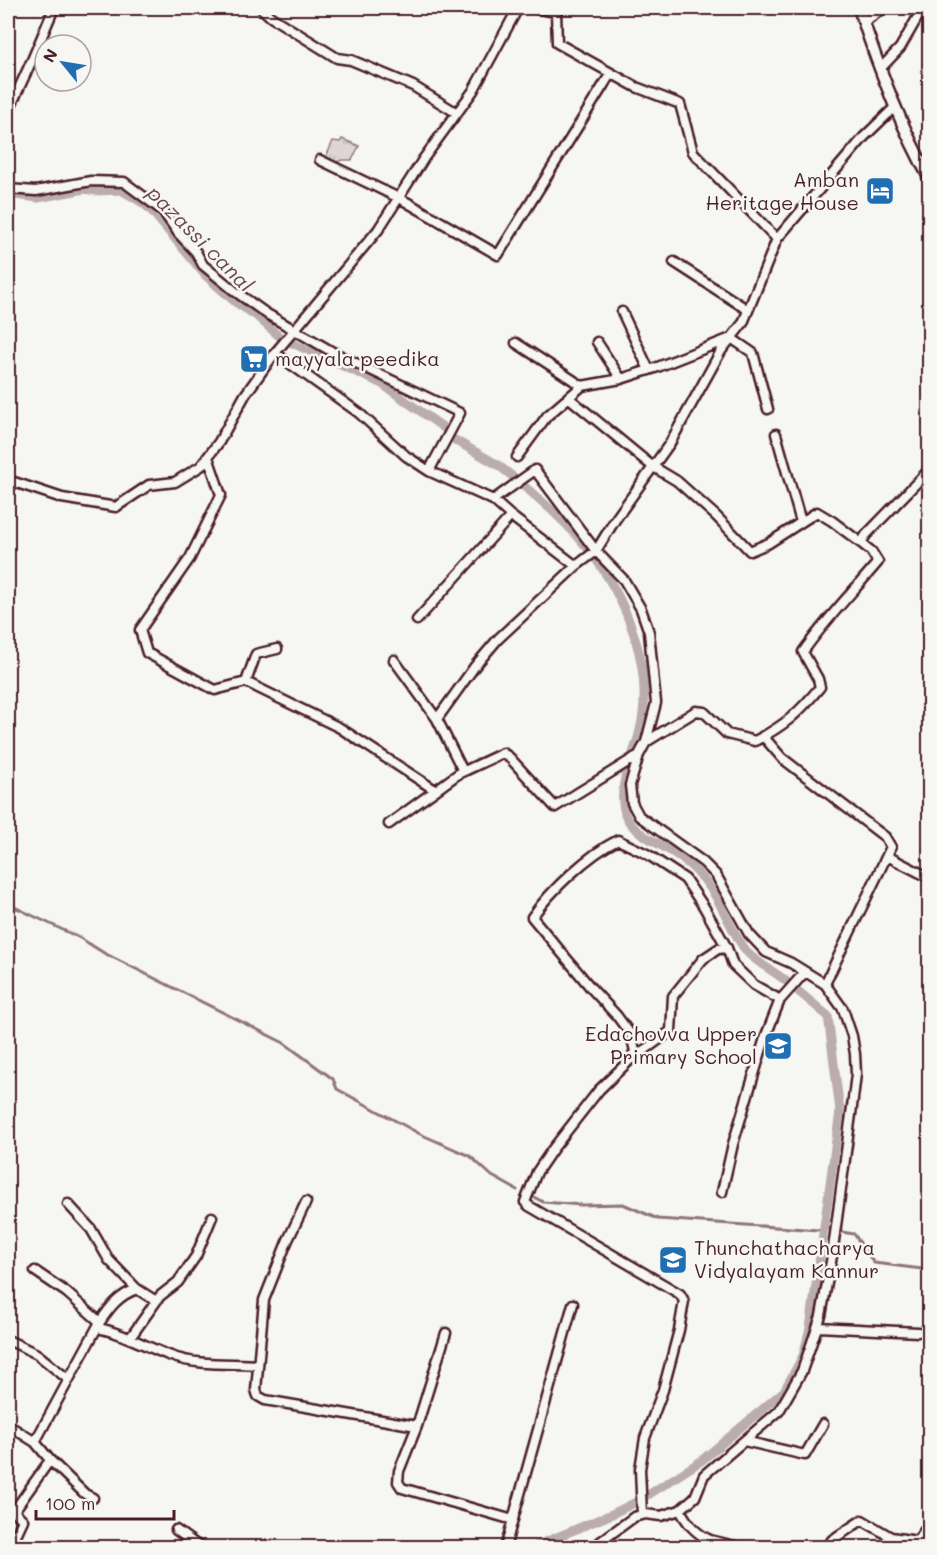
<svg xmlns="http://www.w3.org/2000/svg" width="937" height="1555" viewBox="0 0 937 1555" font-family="Mali,sans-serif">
  <defs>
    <pattern id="park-tufts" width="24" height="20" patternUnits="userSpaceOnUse" patternTransform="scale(1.5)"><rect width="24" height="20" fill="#ddd6d5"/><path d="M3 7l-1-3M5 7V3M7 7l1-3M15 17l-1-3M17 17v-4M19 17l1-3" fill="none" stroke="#bfb7b7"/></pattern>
  </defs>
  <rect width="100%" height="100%" fill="#f6f6f2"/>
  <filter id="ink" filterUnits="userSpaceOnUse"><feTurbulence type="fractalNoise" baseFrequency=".0167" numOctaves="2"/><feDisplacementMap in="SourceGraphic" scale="12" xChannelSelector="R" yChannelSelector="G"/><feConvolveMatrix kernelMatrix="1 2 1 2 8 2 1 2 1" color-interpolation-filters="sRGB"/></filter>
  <g filter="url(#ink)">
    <path fill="url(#park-tufts)" stroke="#947a80" stroke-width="1.5" d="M342 139 359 146 352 160H342L331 164 325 159 333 141 340 142Z"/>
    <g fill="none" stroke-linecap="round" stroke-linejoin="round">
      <path stroke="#8e747a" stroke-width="3" d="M8 904 80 938 104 953 284 1043 333 1079 337 1089 420 1134 470 1156 492 1176 517 1190
        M534 1197 543 1202 582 1205 623 1204 658 1219 819 1230
        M842 1232 854 1234 874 1263 930 1270"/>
      <path stroke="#bbadae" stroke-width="9" d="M8 194 38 198 85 189 96 191 121 190 141 202 150 209 206 276 235 302 255 315 281 338 382 384 444 428
        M455 440 498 465 512 476
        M525 487C548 506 571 527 590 551 626 599 655 668 640 730 634 758 616 784 625 814 631 834 666 846 681 858 687 862 693 868 698 873 720 895 728 927 746 951 754 961 775 972 786 981
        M648 1495 701 1461 784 1391 803 1356 810 1328 840 1111 828 1016 798 991
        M531 1548 612 1514 634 1503"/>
      <g stroke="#4a1f2b" stroke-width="13">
        <path id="minor" d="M261 8 271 17 337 58 351 60 413 86 457 113
          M534 8 556 12 559 8
          M556 12 557 43 636 87 680 104 693 152 777 239
          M864 22 884 8
          M880 69 900 48 923 8
          M8 112 32 60 54 8
          M320 160 403 200 498 255 611 73
          M8 189 36 191 91 181 124 182 163 211 179 234 196 252 203 265 236 292 267 314 331 351 460 413 429 471 493 500 535 470 596 551 576 566 498 639 475 666 437 719
          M674 262 748 310
          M622 312 649 370
          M597 342 621 379
          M516 343 582 386
          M275 353 359 413 406 456 429 471
          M568 397 652 466 677 481 716 516 750 551 769 543 817 512 832 521 861 543
          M776 434 801 522
          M208 457 221 495 190 558 140 630 147 653 215 690 246 682
          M517 457 547 416 582 386 621 379 655 368 731 338 753 353 768 409
          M8 480 62 498 116 507 149 485 175 482 201 466 219 442 245 395 275 353 378 230 424 158 473 91 518 8
          M511 516 576 566
          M417 620 511 516 493 500
          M277 649 256 654 246 682 340 728 435 790
          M394 660 437 719 463 771
          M763 736 782 758 885 837 891 847 825 984
          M646 742 696 711 704 712 727 734 755 741C785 725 798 714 820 687L818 679 803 652C825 620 853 592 878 562L871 551 861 543 866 535 930 469
          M389 824 458 774 503 753 509 757 555 807 639 755
          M887 856 930 878
          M632 1059 671 1031 673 996 703 959 718 949 727 948
          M722 1192 733 1144 765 1038 780 1000 805 972
          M306 1202 287 1242 264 1300 256 1390 258 1396 265 1400 417 1426
          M68 1204 91 1229 109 1260 137 1289
          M35 1271 66 1292 100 1322
          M818 1327 918 1332
          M98 1328C124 1333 146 1347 171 1356 197 1366 230 1363 258 1365
          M446 1333 417 1426 399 1471 398 1482 402 1488 513 1520
          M130 1338 160 1296 178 1282 196 1256 212 1217
          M8 1340 37 1354 69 1380
          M8 1425 35 1442
          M744 1441 805 1455 823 1424
          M50 1460 85 1494 93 1498
          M680 1510 695 1497 704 1475 779 1411 802 1371 821 1316 832 1256 852 1107 856 1074 855 1054 852 1036 843 1009 825 984 791 963 766 952 749 934 716 875 703 862 639 816 632 803 630 785 639 755 646 742 656 703 649 632 641 609 624 580 596 551 615 520 670 443 721 351 743 323 777 239 864 137 895 107
          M642 1515 640 1469 645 1438 663 1390 679 1330 684 1301 680 1294 529 1206 525 1202 537 1172 552 1150 599 1090 631 1059 635 1051 631 1035 617 1016 591 988 532 917C552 889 588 855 618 840L647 854 685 879 704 907 727 948 733 965 754 985 780 1000
          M176 1530 201 1548
          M10 1548 23 1520 14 1511 50 1460 35 1442 100 1322C110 1307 119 1295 137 1289L156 1301
          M505 1548 573 1304
          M592 1548 634 1517 645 1514 661 1516 680 1510C688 1524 695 1533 710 1540
          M707 1548 710 1540 743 1548
          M827 1548 832 1540 862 1520 891 1537
          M887 1548 891 1537 917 1541 930 1523"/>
      </g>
      <g stroke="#4a1f2b" stroke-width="15">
        <path id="secondary" d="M859 8C878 67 900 125 930 179"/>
      </g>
      <use href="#minor" stroke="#f6f6f2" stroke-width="8"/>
      <use href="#secondary" stroke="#f6f6f2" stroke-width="10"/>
    </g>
  </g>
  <defs>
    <g id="hotel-square" transform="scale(1.5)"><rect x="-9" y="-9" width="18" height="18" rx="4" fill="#1f6fb2" stroke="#f6f6f2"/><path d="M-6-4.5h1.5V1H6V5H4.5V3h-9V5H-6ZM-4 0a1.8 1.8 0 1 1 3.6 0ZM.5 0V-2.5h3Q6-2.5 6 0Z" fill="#fff"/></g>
    <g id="supermarket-square" transform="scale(1.5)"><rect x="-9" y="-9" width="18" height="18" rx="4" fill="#1f6fb2" stroke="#f6f6f2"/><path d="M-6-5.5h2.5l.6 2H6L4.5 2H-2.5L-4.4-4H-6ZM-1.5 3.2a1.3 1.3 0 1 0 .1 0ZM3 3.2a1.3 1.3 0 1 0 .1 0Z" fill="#fff"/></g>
    <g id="school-square" transform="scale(1.5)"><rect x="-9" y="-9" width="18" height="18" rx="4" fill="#1f6fb2" stroke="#f6f6f2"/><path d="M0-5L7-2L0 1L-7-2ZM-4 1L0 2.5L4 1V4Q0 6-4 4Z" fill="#fff"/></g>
  </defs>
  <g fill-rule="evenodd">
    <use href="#hotel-square" x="880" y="191"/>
    <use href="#supermarket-square" x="254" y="359"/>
    <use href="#school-square" x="778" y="1046"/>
    <use href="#school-square" x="673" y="1260"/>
  </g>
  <g text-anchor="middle" stroke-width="5" stroke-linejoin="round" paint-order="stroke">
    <g font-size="20" fill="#4a1f2b" stroke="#f6f6f2" text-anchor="end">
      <text x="859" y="187">Amban<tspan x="859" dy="23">Heritage House</tspan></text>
      <text x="275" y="366" text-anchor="start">mayyala peedika</text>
      <text x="757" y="1041">Edachovva Upper<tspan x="757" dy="23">Primary School</tspan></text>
      <text x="694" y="1255" text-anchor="start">Thunchathacharya<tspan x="694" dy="23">Vidyalayam Kannur</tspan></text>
    </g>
    <g font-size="21" font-style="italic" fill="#6c4a52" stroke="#f6f6f2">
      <text transform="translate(200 239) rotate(45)" y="7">pazassi canal</text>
    </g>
  </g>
  <rect width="937" height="1555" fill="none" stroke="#f6f6f2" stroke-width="30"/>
  <rect x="15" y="15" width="907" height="1525" fill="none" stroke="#4a1f2b" stroke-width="2" filter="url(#ink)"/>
  <g transform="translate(63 63) rotate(300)"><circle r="28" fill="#f6f6f2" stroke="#b1a0a2" stroke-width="1.5"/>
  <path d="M0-4.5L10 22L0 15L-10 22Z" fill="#1f6fb2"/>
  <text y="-9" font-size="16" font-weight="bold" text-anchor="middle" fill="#4a1f2b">N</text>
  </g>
  <path d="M36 1510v9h138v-9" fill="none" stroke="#4a1f2b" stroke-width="3"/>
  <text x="45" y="1510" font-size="18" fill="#4a1f2b" stroke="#f6f6f2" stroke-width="4.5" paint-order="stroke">100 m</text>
</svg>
